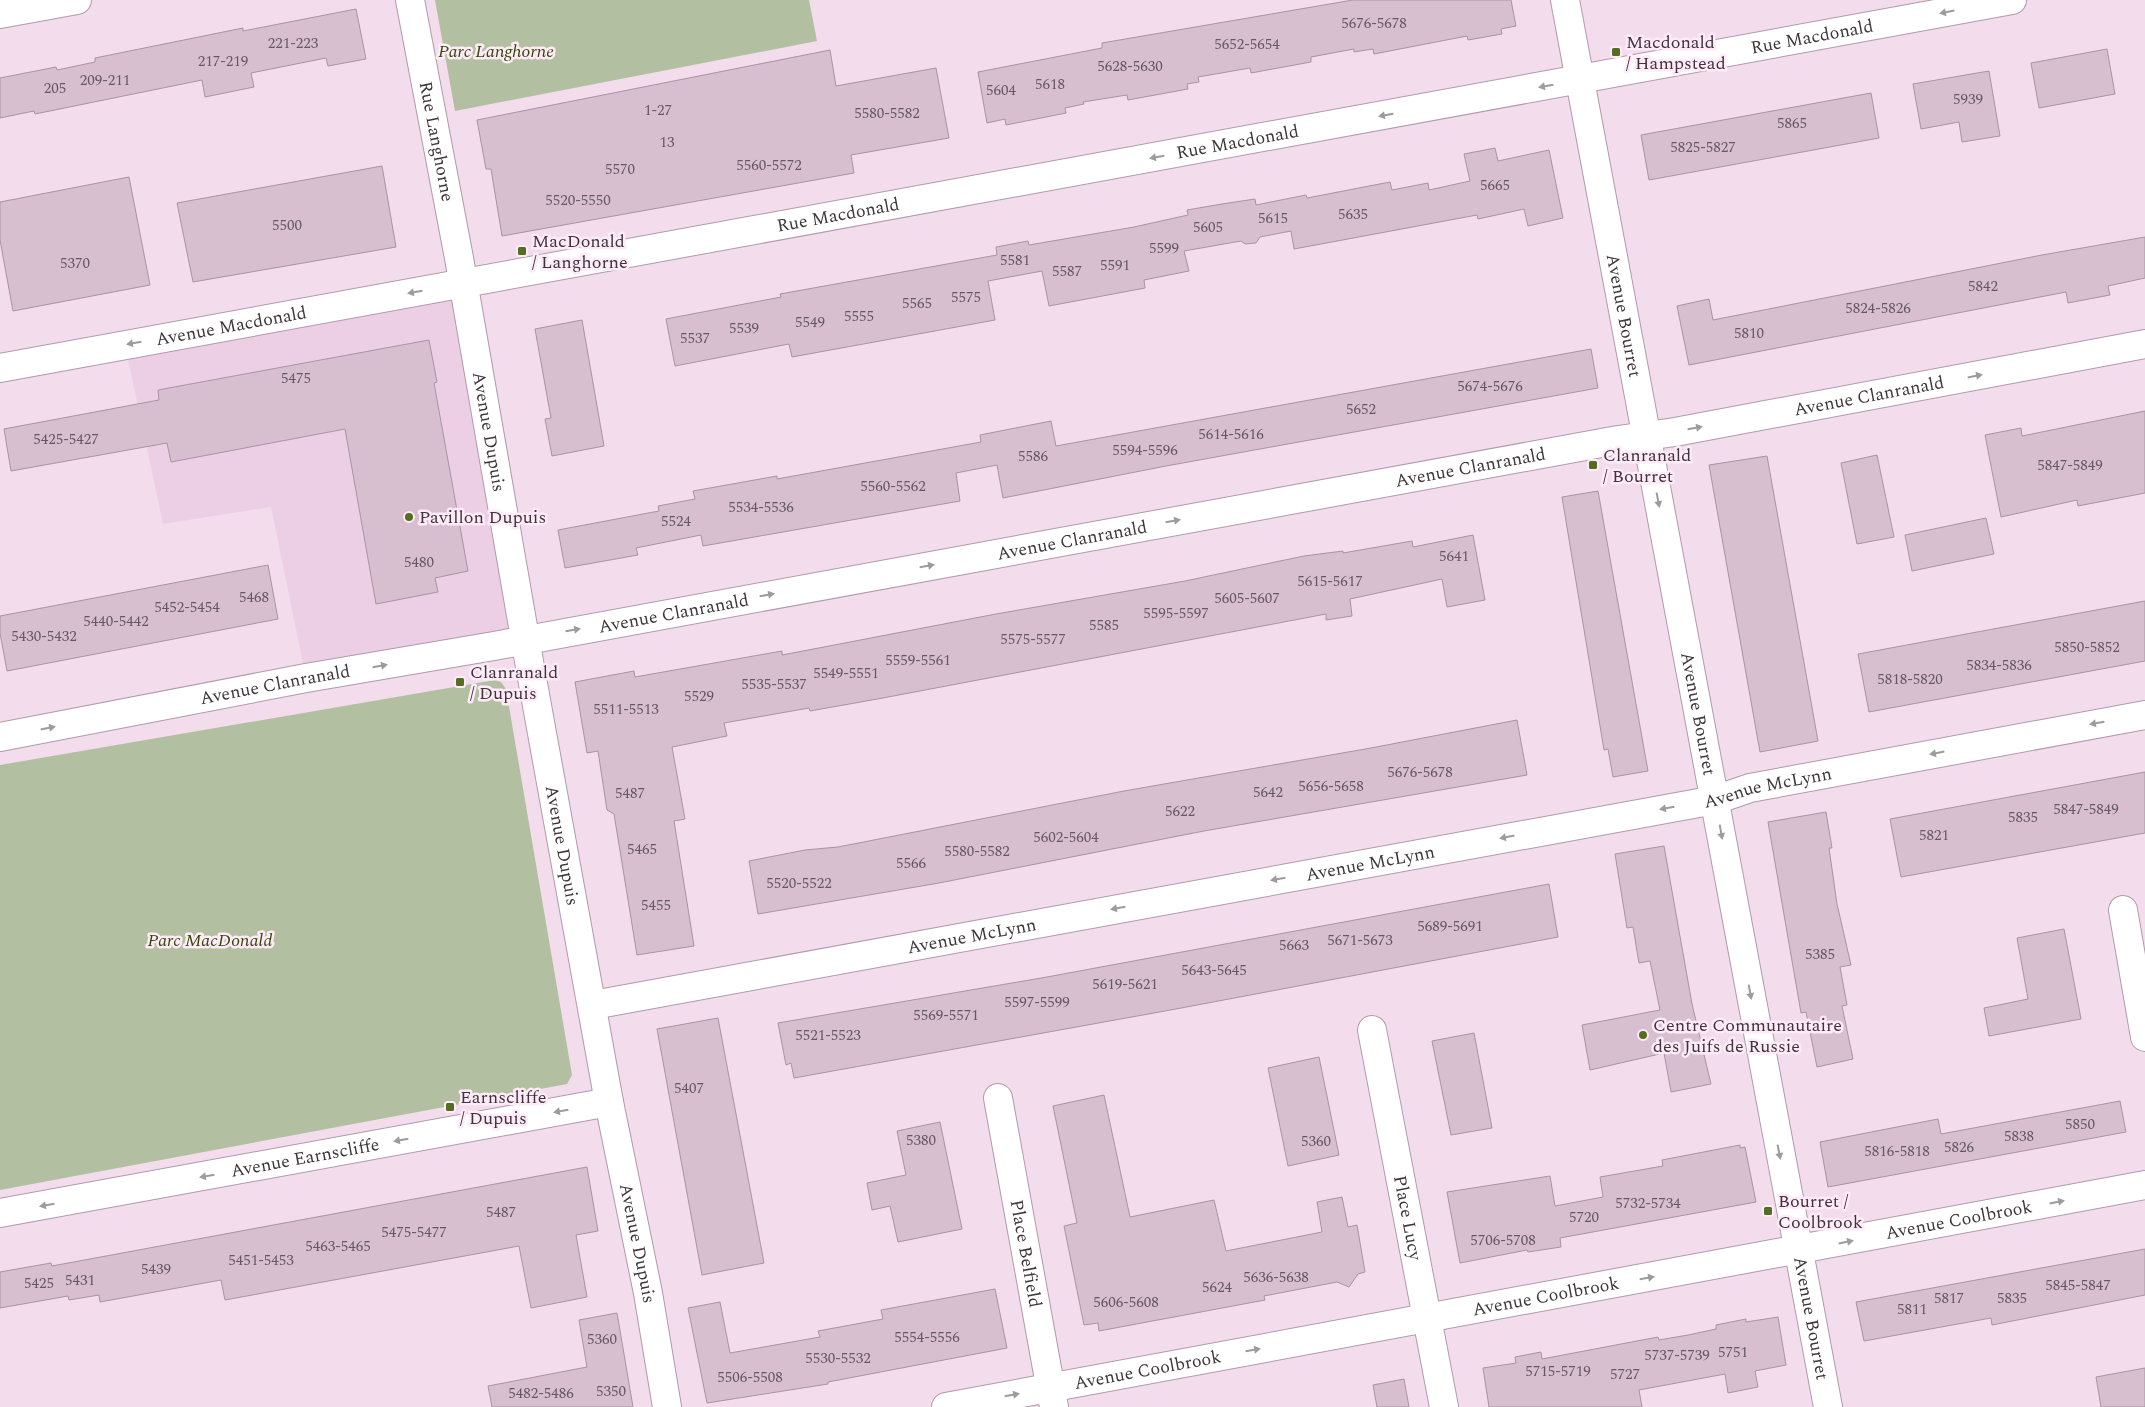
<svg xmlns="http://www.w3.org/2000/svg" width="2145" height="1407" viewBox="0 0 2145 1407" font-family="Spectral,serif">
  <rect width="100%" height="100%" fill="#f3dcec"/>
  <path fill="#edcfe5" d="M463 283 525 640 306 678 271 507 163 524 125 345Z"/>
  <path fill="#b2bfa0" d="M435 0H809L817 41 455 111Z
    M495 680 501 682 506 689 572 1075 567 1084 0 1190V765Z"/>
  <path fill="#d7bfd0" stroke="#a993a3" d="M1353 0H1511L1516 26 1501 29 1502 34 1468 40 1467 36 1374 54 1373 49 1354 52V49L1311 57V62L1251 73 1250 68 1198 77 1199 82 1187 84 1188 89 1128 100 1127 95 1083 102 1084 104 1065 108 1066 113 1006 125 1005 119 987 123 978 72 1102 48V43Z
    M356 9 366 59 328 66 326 58 251 73 254 87 205 97 202 80 35 114 34 111 0 118V78L56 67 57 70 95 62V58L243 28V31Z
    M2107 49 2115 94 2039 108 2031 63Z
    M830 50 836 86 936 68 949 138 851 155 854 173 502 236 491 169H486L477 120Z
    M1989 71 2000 136 1962 142 1959 122 1921 129 1913 84Z
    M1871 93 1879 138 1649 180 1641 135Z
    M1495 148 1498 161 1549 150 1563 218 1528 226 1524 209 1478 219 1477 215 1294 249 1291 231 1260 237 1256 243 1245 244 1241 241 1184 251 1189 271 1144 280 1145 288 1049 306 1042 271 988 281 995 320 792 357 789 344 675 366 666 319 781 297 780 294 997 255 996 247 1028 241 1029 245 1134 227 1188 215 1187 210 1222 204 1255 199 1256 205 1306 195 1307 198 1390 182 1392 190 1428 183 1429 190 1470 181 1464 154Z
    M382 166 396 247 193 282 177 203Z
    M129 177 150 285 13 311 0 240V202Z
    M2145 237V278L2108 286 2110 295 2068 303 2066 292 1689 365 1677 306 1709 299 1713 320 2042 255Z
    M582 320 604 446 552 456 545 419 551 418 535 329Z
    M429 340 437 382 434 383 468 571 435 578 438 592 376 604 345 429 171 462 167 443 11 471 4 429 159 400 158 390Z
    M1591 349 1598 388 1166 466 1003 498 997 465 956 473 960 501 703 546 701 535 636 548 638 555 565 568 558 530 659 511 658 506 695 499 693 491 777 476V479L981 442 980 435 1051 421 1056 446Z
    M2145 411V493L2078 506 2077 500 2001 517 1985 435 2021 428 2022 436Z
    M1877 455 1894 537 1857 544 1841 463Z
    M1767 456 1818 741 1760 752 1709 465Z
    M1598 491 1648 771 1613 777 1608 749 1604 750 1562 497Z
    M1986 518 1994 554 1912 571 1905 535Z
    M1473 535 1485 600 1447 607 1442 579 1350 599 1352 616 1326 620V614L883 698 810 711 809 708 724 723 727 736 672 747 685 819 674 821 694 946 637 955 614 814 607 810 598 751 587 753 575 682 634 671 635 677 782 651V655L996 614 1185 581 1304 556 1343 551V553L1412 541 1413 547Z
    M268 565 278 619 7 671 0 633V616Z
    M2145 601V661L1869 712 1858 654Z
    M1517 720 1527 775 1204 831 939 883 758 914 749 861 805 850 838 847 1124 791 1371 748Z
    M2145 772V833L1901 877 1890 819Z
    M1826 812 1832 848H1829L1837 904 1851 965 1840 967 1847 1005 1842 1006 1853 1059 1817 1067 1806 1012 1801 1013 1768 822Z
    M1664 846 1692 1004 1711 1084 1671 1092 1664 1053 1590 1070 1582 1025 1660 1010 1650 961 1639 963 1633 927 1627 928 1615 854Z
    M1549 884 1558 937 1176 1009 794 1078 791 1063 786 1065 778 1023 1047 977Z
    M2064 929 2081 1019 1989 1036 1984 1008 2028 999 2017 938Z
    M718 1018 764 1263 702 1275 657 1029Z
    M1474 1033 1492 1128 1451 1135 1432 1041Z
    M1319 1057 1339 1155 1288 1166 1268 1068Z
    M1104 1095 1130 1217 1214 1200 1226 1251 1322 1232 1317 1202 1342 1197 1348 1227 1357 1225 1365 1272 1358 1274 1349 1287 1337 1282 1264 1296 1265 1300 1099 1331 1098 1323 1084 1325 1064 1226 1077 1223 1053 1106Z
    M2120 1101 2126 1132 1828 1187 1820 1142 1938 1119 1941 1134Z
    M940 1122 962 1229 898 1242 890 1206 872 1210 867 1183 906 1175 897 1131Z
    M1740 1145V1148L1745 1147 1756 1202 1560 1238 1561 1247 1528 1252 1527 1250 1460 1263 1447 1192 1550 1176 1555 1206 1603 1197 1600 1177 1663 1166 1662 1160Z
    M587 1167 598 1231 576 1235 587 1297 531 1308 519 1246 225 1300 221 1280 100 1302 99 1295 69 1300 68 1296 0 1308V1272L51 1263 52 1266Z
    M2145 1249V1295L1992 1325 1991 1318 1864 1341 1856 1302Z
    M995 1289 1007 1348 828 1382V1384L707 1403 688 1308 720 1302 730 1353 820 1337 818 1331 883 1319 881 1310Z
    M617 1313 633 1407H492L488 1386 587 1367 579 1320Z
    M1778 1317 1786 1365 1755 1371 1758 1387 1728 1393 1725 1374 1639 1390 1642 1407H1489L1483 1368 1516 1363 1515 1357 1541 1352 1542 1359 1658 1337 1659 1340 1688 1335 1716 1329V1325L1746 1319V1322Z
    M2145 1368V1407H2101L2096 1377Z
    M1404 1379 1409 1407H1377L1373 1385Z"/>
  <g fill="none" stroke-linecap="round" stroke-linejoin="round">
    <g stroke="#b09aaa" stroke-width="30">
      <g id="minor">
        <path id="s1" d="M410 0 459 258 530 667 609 1102 648 1293 667 1407"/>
        <path id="s2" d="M1565 0 1828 1407"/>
        <path d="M0 14 77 0"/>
        <path id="s3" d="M0 368 2012 0"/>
        <path id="s4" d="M0 737 306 678 494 646 1618 440 1675 432 2145 344"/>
        <path d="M2123 910 2145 1037"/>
        <path id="s5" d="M593 1005 1715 800 1750 788 2145 715"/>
        <path id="s6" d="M1372 1030 1444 1407"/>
        <path id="s7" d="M998 1098 1054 1407"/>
        <path id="s8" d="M0 1213 609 1102"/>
        <path id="s9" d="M946 1407 2145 1185"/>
      </g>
    </g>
    <use href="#minor" stroke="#fff" stroke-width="28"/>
  </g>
  <defs><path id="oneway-solid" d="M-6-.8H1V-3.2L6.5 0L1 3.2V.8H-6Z" transform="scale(1.25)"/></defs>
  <g fill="#9f9a9e">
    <use href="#oneway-solid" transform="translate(1947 12) rotate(169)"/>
    <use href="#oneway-solid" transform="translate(1546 86) rotate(170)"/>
    <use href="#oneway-solid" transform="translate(1386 115) rotate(170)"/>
    <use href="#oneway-solid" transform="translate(1157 157) rotate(170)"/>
    <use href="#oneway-solid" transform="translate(415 292) rotate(170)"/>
    <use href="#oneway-solid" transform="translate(134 343) rotate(170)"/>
    <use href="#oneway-solid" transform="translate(1975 376) rotate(-11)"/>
    <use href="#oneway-solid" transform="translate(1695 428) rotate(-10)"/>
    <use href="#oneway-solid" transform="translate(1658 500) rotate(79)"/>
    <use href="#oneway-solid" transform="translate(1173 521) rotate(-10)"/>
    <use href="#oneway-solid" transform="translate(927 566) rotate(-10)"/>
    <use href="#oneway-solid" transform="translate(767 595) rotate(-10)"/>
    <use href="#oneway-solid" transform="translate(573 630) rotate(-10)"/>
    <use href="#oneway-solid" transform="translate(380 666) rotate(-10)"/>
    <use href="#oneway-solid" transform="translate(2097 723) rotate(170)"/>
    <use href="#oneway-solid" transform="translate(48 728) rotate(-11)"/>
    <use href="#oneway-solid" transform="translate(1937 753) rotate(169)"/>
    <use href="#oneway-solid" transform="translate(1667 808) rotate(170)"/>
    <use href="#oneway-solid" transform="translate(1721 832) rotate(80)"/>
    <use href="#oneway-solid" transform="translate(1507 837) rotate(169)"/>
    <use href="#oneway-solid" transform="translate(1278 879) rotate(170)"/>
    <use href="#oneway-solid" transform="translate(1118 908) rotate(170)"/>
    <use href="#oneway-solid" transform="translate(1750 992) rotate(80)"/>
    <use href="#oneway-solid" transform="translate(561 1111) rotate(170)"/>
    <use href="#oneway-solid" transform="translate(401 1140) rotate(170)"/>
    <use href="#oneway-solid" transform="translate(1779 1152) rotate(79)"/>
    <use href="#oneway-solid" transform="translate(207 1176) rotate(170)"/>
    <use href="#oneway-solid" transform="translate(2057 1202) rotate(-11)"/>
    <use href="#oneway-solid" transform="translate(47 1205) rotate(170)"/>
    <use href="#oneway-solid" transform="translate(1846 1242) rotate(-11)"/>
    <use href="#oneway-solid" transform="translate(1647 1278) rotate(-10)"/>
    <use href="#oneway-solid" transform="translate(1253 1350) rotate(-10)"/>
    <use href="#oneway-solid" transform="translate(1012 1395) rotate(-10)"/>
  </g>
  <g fill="#546e21" stroke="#feeaf8" stroke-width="2">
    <rect x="1611" y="47" width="10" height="10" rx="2.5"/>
    <rect x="517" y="246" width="10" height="10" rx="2.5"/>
    <rect x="1588" y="460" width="10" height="10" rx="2.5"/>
    <circle cx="409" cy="517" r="5"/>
    <rect x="455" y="677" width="10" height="10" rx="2.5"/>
    <circle cx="1643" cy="1035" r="5"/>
    <rect x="445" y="1102" width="10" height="10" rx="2.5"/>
    <rect x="1763" y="1206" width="10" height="10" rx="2.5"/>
  </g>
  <g text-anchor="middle" stroke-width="5" stroke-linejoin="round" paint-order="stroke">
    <g font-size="15" fill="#655861">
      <text x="1374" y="28">5676-5678</text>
      <text x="293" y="48">221-223</text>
      <text x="1247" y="49">5652-5654</text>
      <text x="223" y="66">217-219</text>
      <text x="1130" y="71">5628-5630</text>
      <text x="105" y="85">209-211</text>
      <text x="1050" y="89">5618</text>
      <text x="55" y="93">205</text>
      <text x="1001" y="95">5604</text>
      <text x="1968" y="104">5939</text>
      <text x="658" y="115">1-27</text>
      <text x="887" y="118">5580-5582</text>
      <text x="1792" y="128">5865</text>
      <text x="667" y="147">13</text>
      <text x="1703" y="152">5825-5827</text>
      <text x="769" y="170">5560-5572</text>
      <text x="620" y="174">5570</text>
      <text x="1495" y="190">5665</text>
      <text x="578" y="205">5520-5550</text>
      <text x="1353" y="219">5635</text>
      <text x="1273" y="223">5615</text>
      <text x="287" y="230">5500</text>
      <text x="1208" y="232">5605</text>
      <text x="1164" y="253">5599</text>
      <text x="1015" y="265">5581</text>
      <text x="75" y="268">5370</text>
      <text x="1115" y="270">5591</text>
      <text x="1067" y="276">5587</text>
      <text x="1983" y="291">5842</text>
      <text x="966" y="302">5575</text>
      <text x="917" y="308">5565</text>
      <text x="1878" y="313">5824-5826</text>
      <text x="859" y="321">5555</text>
      <text x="810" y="327">5549</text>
      <text x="744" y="333">5539</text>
      <text x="1749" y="338">5810</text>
      <text x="695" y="343">5537</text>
      <text x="296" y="383">5475</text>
      <text x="1490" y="391">5674-5676</text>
      <text x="1361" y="414">5652</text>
      <text x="1231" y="439">5614-5616</text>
      <text x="66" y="444">5425-5427</text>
      <text x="1145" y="455">5594-5596</text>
      <text x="1033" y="461">5586</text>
      <text x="2070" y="470">5847-5849</text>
      <text x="893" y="491">5560-5562</text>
      <text x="761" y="512">5534-5536</text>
      <text x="676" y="526">5524</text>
      <text x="1454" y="561">5641</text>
      <text x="419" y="567">5480</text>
      <text x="1330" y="586">5615-5617</text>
      <text x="254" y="602">5468</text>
      <text x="1247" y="603">5605-5607</text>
      <text x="187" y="612">5452-5454</text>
      <text x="1176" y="618">5595-5597</text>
      <text x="116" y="626">5440-5442</text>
      <text x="1104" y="630">5585</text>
      <text x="44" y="641">5430-5432</text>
      <text x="1033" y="644">5575-5577</text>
      <text x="2087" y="652">5850-5852</text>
      <text x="918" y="665">5559-5561</text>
      <text x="1999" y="670">5834-5836</text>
      <text x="846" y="678">5549-5551</text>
      <text x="1910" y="684">5818-5820</text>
      <text x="774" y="689">5535-5537</text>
      <text x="699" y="701">5529</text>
      <text x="626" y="714">5511-5513</text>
      <text x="1420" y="777">5676-5678</text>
      <text x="1331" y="791">5656-5658</text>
      <text x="1268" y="797">5642</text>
      <text x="630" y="798">5487</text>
      <text x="2086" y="814">5847-5849</text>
      <text x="1180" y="816">5622</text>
      <text x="2023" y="822">5835</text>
      <text x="1934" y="840">5821</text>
      <text x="1066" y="842">5602-5604</text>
      <text x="642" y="854">5465</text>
      <text x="977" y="856">5580-5582</text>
      <text x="911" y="868">5566</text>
      <text x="799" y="888">5520-5522</text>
      <text x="656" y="910">5455</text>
      <text x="1450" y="931">5689-5691</text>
      <text x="1360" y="945">5671-5673</text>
      <text x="1294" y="950">5663</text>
      <text x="1820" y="959">5385</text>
      <text x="1214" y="975">5643-5645</text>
      <text x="1125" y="989">5619-5621</text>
      <text x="1037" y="1007">5597-5599</text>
      <text x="946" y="1020">5569-5571</text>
      <text x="828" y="1040">5521-5523</text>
      <text x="689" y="1093">5407</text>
      <text x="2080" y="1129">5850</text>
      <text x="2019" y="1141">5838</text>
      <text x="921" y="1145">5380</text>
      <text x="1316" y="1146">5360</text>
      <text x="1959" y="1152">5826</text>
      <text x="1897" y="1156">5816-5818</text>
      <text x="1648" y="1208">5732-5734</text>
      <text x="501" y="1217">5487</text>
      <text x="1584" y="1222">5720</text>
      <text x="414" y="1237">5475-5477</text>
      <text x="1503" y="1245">5706-5708</text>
      <text x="338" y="1251">5463-5465</text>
      <text x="261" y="1265">5451-5453</text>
      <text x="156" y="1274">5439</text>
      <text x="1276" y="1282">5636-5638</text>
      <text x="80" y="1285">5431</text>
      <text x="39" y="1288">5425</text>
      <text x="2078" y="1290">5845-5847</text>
      <text x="1217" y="1292">5624</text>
      <text x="1949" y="1303">5817</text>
      <text x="2012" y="1303">5835</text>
      <text x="1126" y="1307">5606-5608</text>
      <text x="1912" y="1314">5811</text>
      <text x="927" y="1342">5554-5556</text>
      <text x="602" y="1344">5360</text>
      <text x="1733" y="1357">5751</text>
      <text x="1677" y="1360">5737-5739</text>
      <text x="838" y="1363">5530-5532</text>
      <text x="1558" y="1376">5715-5719</text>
      <text x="1625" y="1379">5727</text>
      <text x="750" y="1382">5506-5508</text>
      <text x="611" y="1396">5350</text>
      <text x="541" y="1398">5482-5486</text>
    </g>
    <g font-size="18" fill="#3f363c" stroke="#feeaf8">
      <text dy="6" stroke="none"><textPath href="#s3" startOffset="1842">Rue Macdonald</textPath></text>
      <text dy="6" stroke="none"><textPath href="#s1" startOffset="144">Rue Langhorne</textPath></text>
      <text dy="6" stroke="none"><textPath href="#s3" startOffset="1258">Rue Macdonald</textPath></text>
      <text dy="6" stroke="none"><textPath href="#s3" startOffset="852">Rue Macdonald</textPath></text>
      <text dy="6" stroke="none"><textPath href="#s2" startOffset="321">Avenue Bourret</textPath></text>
      <text dy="6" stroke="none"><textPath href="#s3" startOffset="235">Avenue Macdonald</textPath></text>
      <text dy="6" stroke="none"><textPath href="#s4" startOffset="1900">Avenue Clanranald</textPath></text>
      <text dy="6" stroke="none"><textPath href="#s1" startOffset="439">Avenue Dupuis</textPath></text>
      <text dy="6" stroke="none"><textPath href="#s4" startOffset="1495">Avenue Clanranald</textPath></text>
      <text dy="6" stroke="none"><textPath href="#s4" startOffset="1090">Avenue Clanranald</textPath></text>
      <text dy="6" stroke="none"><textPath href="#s4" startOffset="685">Avenue Clanranald</textPath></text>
      <text dy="6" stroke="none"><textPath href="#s4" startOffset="280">Avenue Clanranald</textPath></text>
      <text dy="6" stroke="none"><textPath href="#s2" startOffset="726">Avenue Bourret</textPath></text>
      <text dy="6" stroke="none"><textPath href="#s5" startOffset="1195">Avenue McLynn</textPath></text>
      <text dy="6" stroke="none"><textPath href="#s1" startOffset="859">Avenue Dupuis</textPath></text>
      <text dy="6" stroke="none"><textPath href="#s5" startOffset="790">Avenue McLynn</textPath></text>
      <text dy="6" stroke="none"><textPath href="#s5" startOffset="385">Avenue McLynn</textPath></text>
      <text dy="6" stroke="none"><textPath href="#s8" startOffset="310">Avenue Earnscliffe</textPath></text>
      <text dy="6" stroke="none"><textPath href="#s6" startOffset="191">Place Lucy</textPath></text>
      <text dy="6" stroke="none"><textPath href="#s9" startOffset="1030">Avenue Coolbrook</textPath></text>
      <text dy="6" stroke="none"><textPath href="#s1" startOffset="1264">Avenue Dupuis</textPath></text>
      <text dy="6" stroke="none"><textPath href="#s7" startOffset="158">Place Belfield</textPath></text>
      <text dy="6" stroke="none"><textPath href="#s9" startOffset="610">Avenue Coolbrook</textPath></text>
      <text dy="6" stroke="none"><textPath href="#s2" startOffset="1341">Avenue Bourret</textPath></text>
      <text dy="6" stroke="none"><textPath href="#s9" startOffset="205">Avenue Coolbrook</textPath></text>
    </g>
    <g font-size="18" fill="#3f363c" stroke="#feeaf8" text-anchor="start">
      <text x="1626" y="48">Macdonald<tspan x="1626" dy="21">/ Hampstead</tspan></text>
      <text x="532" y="247">MacDonald<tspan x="532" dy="21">/ Langhorne</tspan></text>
      <text x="1603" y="461">Clanranald<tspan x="1603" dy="21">/ Bourret</tspan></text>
      <text x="419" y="523">Pavillon Dupuis</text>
      <text x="470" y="678">Clanranald<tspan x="470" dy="21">/ Dupuis</tspan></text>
      <text x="1653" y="1031">Centre Communautaire<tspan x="1653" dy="21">des Juifs de Russie</tspan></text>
      <text x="460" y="1103">Earnscliffe<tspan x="460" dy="21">/ Dupuis</tspan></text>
      <text x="1778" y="1207">Bourret /<tspan x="1778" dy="21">Coolbrook</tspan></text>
    </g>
    <g font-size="18" font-style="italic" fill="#364a06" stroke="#feeaf8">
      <text x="496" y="57">Parc Langhorne</text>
      <text x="210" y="946">Parc MacDonald</text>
    </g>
  </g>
</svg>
